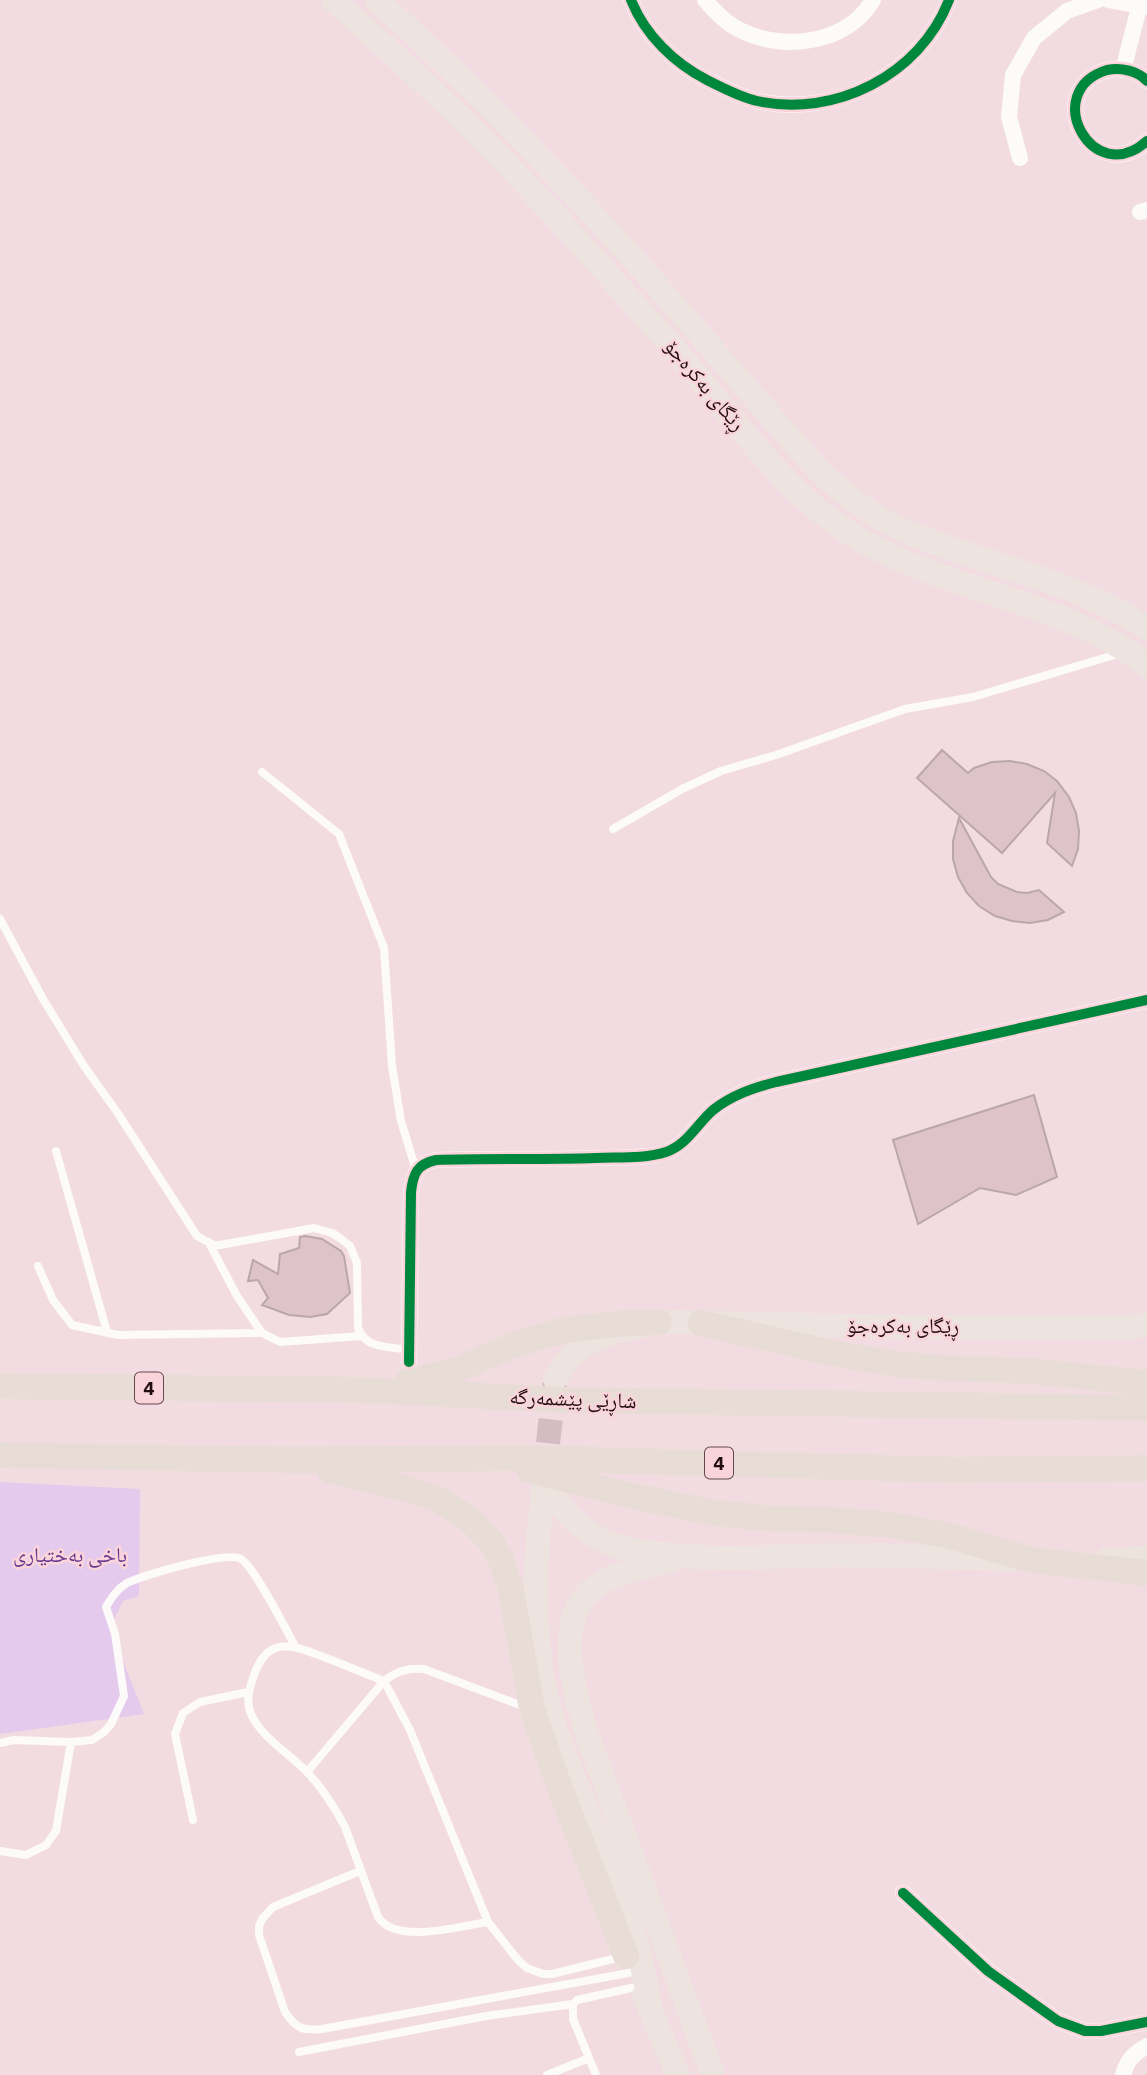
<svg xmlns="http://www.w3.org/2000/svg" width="1147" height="2075" viewBox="0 0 1147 2075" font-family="'IBM Plex Sans','Noto Naskh Arabic',sans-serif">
  <rect width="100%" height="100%" fill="#f2dce1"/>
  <path fill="#e4caed" d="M0 1482 140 1489 139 1596 123 1601 110 1628 144 1714 0 1734Z"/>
  <path fill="#dec3c9" stroke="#bba7ab" stroke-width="2" d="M942 750 968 773 974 768 992 762 1010 761 1027 764 1044 771 1057 781 1069 797 1076 813 1079 831 1078 849 1072 866 1047 843 1055 793 1002 853 917 778Z
    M959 818 991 877 998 884 1017 892 1027 893 1039 890 1064 912 1048 920 1030 923 1012 921 995 916 979 906 967 893 958 877 953 859V841Z
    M1034 1095 1057 1177 1016 1195 980 1188 918 1224 893 1140Z
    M305 1236 322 1239 341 1251 344 1256 350 1293 327 1314 310 1317 289 1315 262 1305 268 1298 258 1280 248 1281 253 1260 278 1274 280 1254 299 1248 300 1237Z"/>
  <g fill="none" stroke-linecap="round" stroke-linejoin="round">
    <path stroke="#d3bdc2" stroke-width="24" stroke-dasharray="24 12" stroke-linecap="butt" d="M544 1479 555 1380"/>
    <path stroke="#fdfafa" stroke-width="8" d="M262 772 339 834 384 948 392 1066 401 1121 416 1170
      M613 829 682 789 721 771 776 755 905 709 973 697 1121 653
      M0 919 43 999 84 1066 117 1112 197 1236 214 1245H220L314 1228 332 1233 340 1238 350 1246 357 1263 358 1327C363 1349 392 1347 410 1350
      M56 1151 107 1332
      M209 1243 237 1296 262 1333 280 1342 361 1336
      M38 1266 53 1300 72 1325 118 1335 262 1333
      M0 1743 14 1740 71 1742 92 1740 104 1732 111 1724 124 1696 115 1634 106 1607C112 1597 117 1589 127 1583 143 1575 229 1550 241 1559 255 1568 285 1628 295 1646
      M307 1772 384 1681C397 1671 407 1668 424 1669L528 1708
      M193 1820 175 1734 183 1713 200 1702 248 1692
      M0 1851 26 1855 46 1845 56 1831 71 1742
      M360 1871 273 1907 262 1919 259 1927V1935L285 2012C296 2028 302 2031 322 2029L634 1972
      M488 1922C459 1926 397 1945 378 1917L345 1827C335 1808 321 1786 305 1770 288 1753 263 1738 252 1716 245 1702 249 1690 254 1675 269 1632 297 1647 329 1659 347 1666 366 1674 384 1681L410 1730 488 1922 518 1960 527 1968 543 1974H552L621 1957
      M299 2052 486 2016 573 2004
      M547 2075 589 2058
      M596 2075 573 2019V2004L577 2000 640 1986"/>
    <path stroke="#fdfafa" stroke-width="16" d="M631 0C645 35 674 63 707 80 723 88 740 97 757 101 835 118 920 75 949 0
      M705 0C715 12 728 25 742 31 785 52 848 43 873 0
      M1108 0 1147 7
      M1123 70 1141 0
      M1147 81C1138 71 1121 67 1107 70 1039 91 1093 190 1147 141
      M1020 158 1009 117 1013 75 1034 38 1067 11 1098 0
      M1140 212 1147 210
      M409 1362 411 1192C413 1174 417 1164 436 1160 489 1158 543 1160 596 1158 619 1157 644 1159 666 1152 687 1145 697 1124 713 1110 732 1095 753 1088 776 1082L1147 1000
      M903 1893 988 1971 1058 2021 1085 2031H1101L1147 2022
      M1123 2075C1127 2060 1134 2053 1147 2046"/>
    <path stroke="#ede4df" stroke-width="24" d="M333 0C384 45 434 91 483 140 547 204 607 274 668 342 719 399 763 465 823 514 883 563 961 582 1033 607 1073 622 1114 638 1147 666
      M377 0C459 74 536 152 610 233 682 312 750 394 821 473 846 496 873 517 905 531 964 556 1027 570 1086 596 1107 605 1129 615 1147 629
      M555 1379 569 1358 588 1343 614 1332 659 1322 906 1327H1134L1147 1324
      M544 1483C563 1510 577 1530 609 1543 625 1550 644 1552 661 1554 720 1561 778 1556 837 1555 896 1555 955 1558 1013 1559
      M544 1483C536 1549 531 1619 544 1685 556 1746 586 1803 608 1860 618 1886 629 1914 636 1941 642 1963 646 1986 651 2009
      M671 1560C643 1567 614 1572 591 1590 555 1620 574 1691 585 1729L713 2075
      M1106 1560 1147 1558
      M644 1995 678 2075"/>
    <path stroke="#e8ddd6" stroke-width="26" d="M701 1323 832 1353 895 1364 942 1368 1030 1371 1147 1383
      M408 1382 457 1370 513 1345 564 1330 615 1324 659 1322
      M0 1386 361 1390 565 1400 1147 1408
      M0 1455 291 1460 521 1458 956 1470 1147 1468
      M330 1470 404 1488 438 1499 469 1519 491 1541 501 1560 511 1590 532 1709 561 1791 626 1956
      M529 1470 628 1495 715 1513 765 1518 832 1520 892 1525 946 1535 1032 1560 1147 1573"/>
    <g stroke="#fad4db" stroke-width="15">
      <path id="cycleway" d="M631 0C645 35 674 63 707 80 723 88 740 97 757 101 835 118 920 75 949 0
        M1147 81C1138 71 1121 67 1107 70 1039 91 1093 190 1147 141
        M409 1362 411 1192C413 1174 417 1164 436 1160 489 1158 543 1160 596 1158 619 1157 644 1159 666 1152 687 1145 697 1124 713 1110 732 1095 753 1088 776 1082L1147 1000
        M903 1893 988 1971 1058 2021 1085 2031H1101L1147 2022"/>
    </g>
    <use href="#cycleway" stroke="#00873e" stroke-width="10"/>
  </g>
  <g text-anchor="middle" stroke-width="5" stroke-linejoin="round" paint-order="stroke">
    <g fill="#fad4db" stroke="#63494e" stroke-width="2">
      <rect x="135" y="1372.5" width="28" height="31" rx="5"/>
      <rect x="705" y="1447.5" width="28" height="31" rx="5"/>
    </g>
    <g font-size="19" font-weight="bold" fill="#220e12">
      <text x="149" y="1395">4</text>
      <text x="719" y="1470">4</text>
    </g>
    <g font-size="21" fill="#220e12" stroke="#fad4db">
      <text transform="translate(705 385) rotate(50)" y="7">ڕێگای بەکرەجۆ</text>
      <text x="903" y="1333">ڕێگای بەکرەجۆ</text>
      <text transform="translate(573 1399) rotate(2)" y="7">شاڕێی پێشمەرگە</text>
    </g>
    <g font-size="21" fill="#65348d" stroke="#fad4db">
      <text x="70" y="1562">باخی بەختیاری</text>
    </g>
  </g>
</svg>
